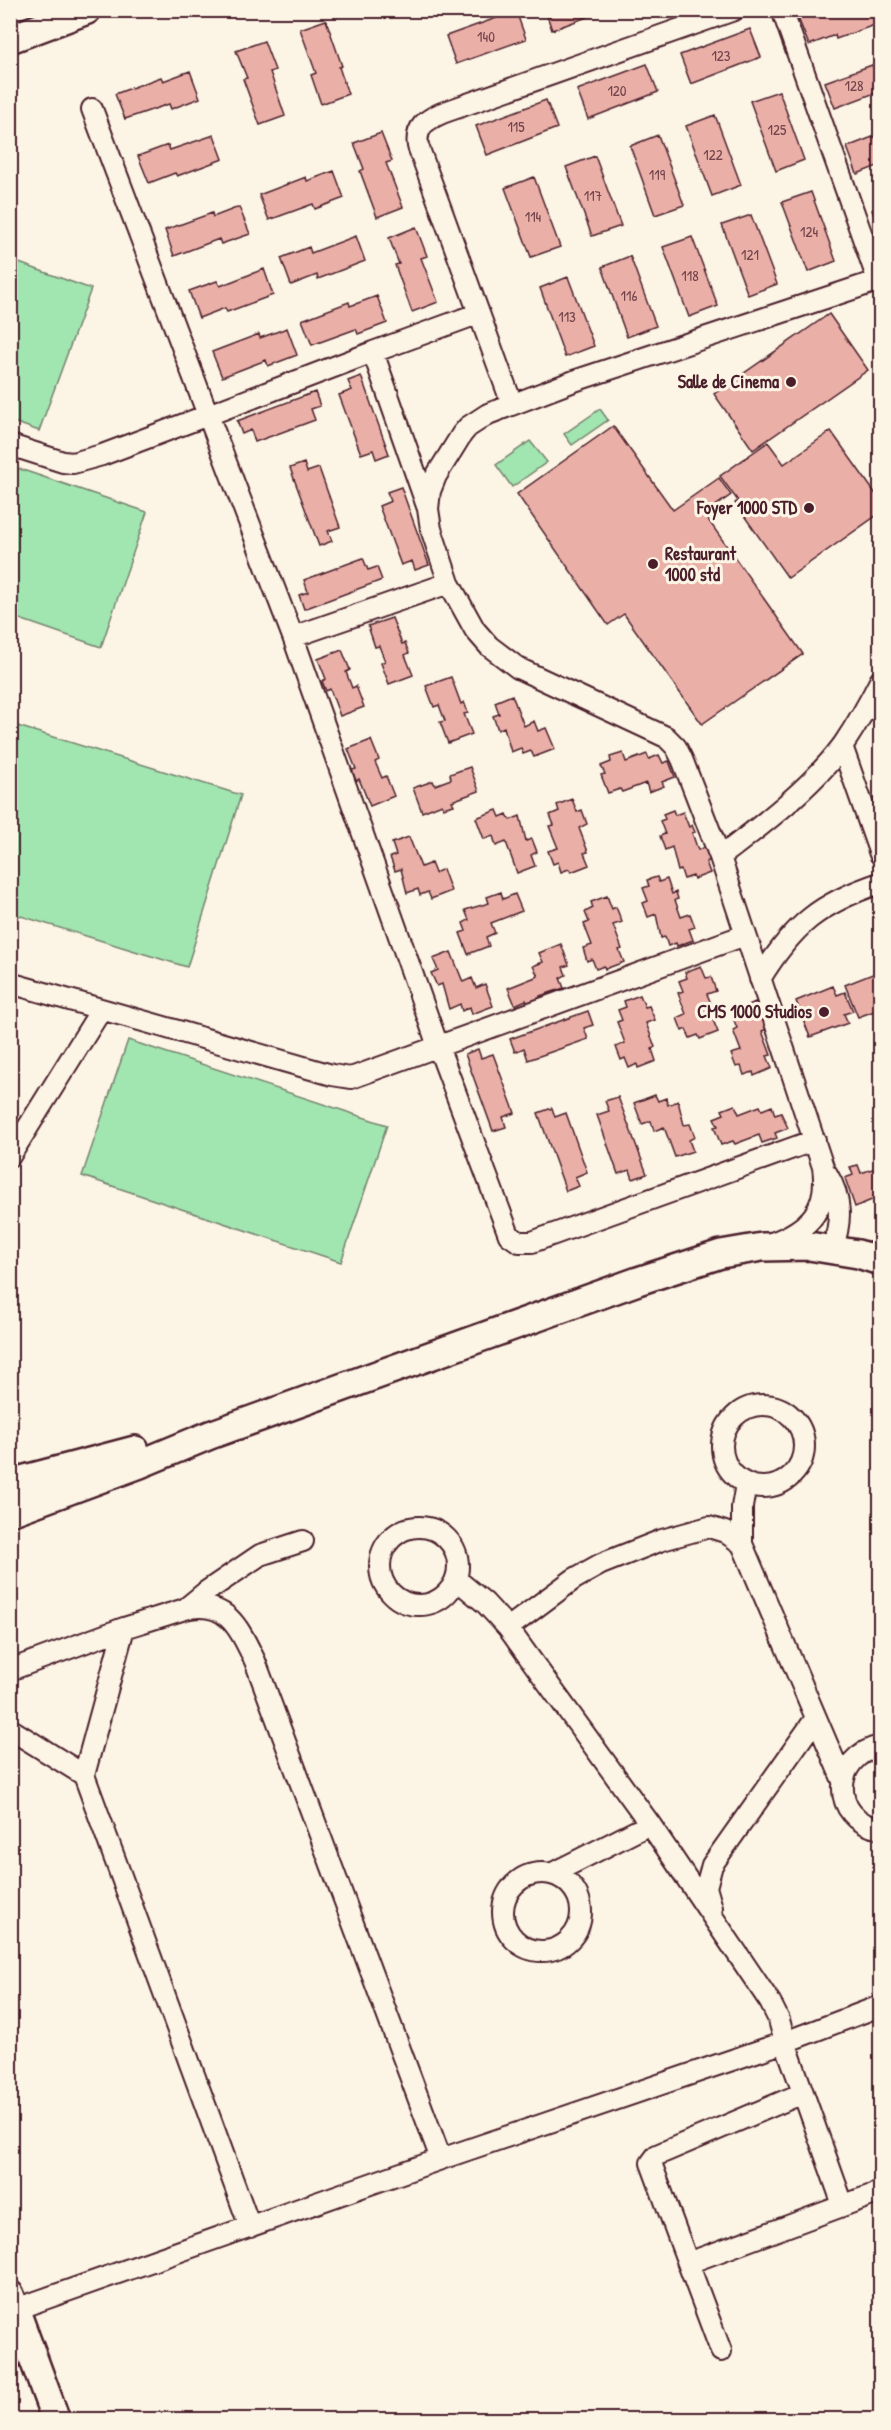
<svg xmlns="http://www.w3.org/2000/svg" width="891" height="2430" viewBox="0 0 891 2430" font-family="'Patrick Hand',sans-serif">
  <rect width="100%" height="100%" fill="#fcf5e5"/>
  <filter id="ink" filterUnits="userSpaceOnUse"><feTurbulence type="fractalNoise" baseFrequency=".0167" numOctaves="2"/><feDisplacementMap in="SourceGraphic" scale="12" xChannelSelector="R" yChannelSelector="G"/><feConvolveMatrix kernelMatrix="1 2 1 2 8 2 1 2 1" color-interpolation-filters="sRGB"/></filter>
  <g filter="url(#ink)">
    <path fill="#a1e5b0" stroke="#76826e" stroke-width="1.5" d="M11 260 91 289 39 431 11 421Z
      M600 409 608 420 572 445 564 434Z
      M530 441 547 462 512 487 496 465Z
      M11 466 147 512 101 647 11 616Z
      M11 724 241 795 187 967 11 913Z
      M128 1040 387 1125 341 1262 82 1176Z"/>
    <path fill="#eab0a8" stroke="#4a1f2b" stroke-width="1.5" d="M545 10H606L552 30Z
      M820 10H828L829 13 836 10H879L880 23 836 39 835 35 809 45 798 18Z
      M516 11 526 39 456 64 446 36Z
      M326 20 342 66 339 67 348 94 321 104 311 75 316 73 300 29Z
      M750 29 761 57 691 84 680 55Z
      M264 41 275 70 270 72 285 116 260 125 243 79 247 78 236 51Z
      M647 64 658 92 588 119 577 90Z
      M872 65 874 69 880 66V94V91L835 108 825 82Z
      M190 71 200 98 171 109 169 104 125 119 115 94 161 77 163 81Z
      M779 91 804 160 776 171 750 101Z
      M546 100 557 128 487 155 476 126Z
      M715 115 741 185 712 196 686 126Z
      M381 133 392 161 386 163 403 207 377 217 360 171 364 169 354 143Z
      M214 135 223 159 177 176 175 173 149 183 138 156 168 145 170 150Z
      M658 135 684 205 655 215 630 146Z
      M875 136 877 141 880 140V165L857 174 847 147Z
      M595 156 621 226 592 236 566 167Z
      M334 171 344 198 315 209 313 204 269 220 259 195 306 177 307 181Z
      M534 177 560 247 531 257 505 188Z
      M811 192 836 261 808 272 782 202Z
      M239 207 250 234 221 244 219 239 174 256 165 230 212 213 213 217Z
      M880 207V232L872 210Z
      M751 215 777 284 748 295 722 225Z
      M416 227 427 256 421 258 438 302 412 312 395 265 399 264 389 238Z
      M356 236 365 261 318 279 317 275 291 285 281 258 309 247 311 253Z
      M692 237 718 306 689 317 663 247Z
      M630 256 656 326 627 337 602 267Z
      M264 269 273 295 227 312 225 308 199 318 189 291 217 281 220 286Z
      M568 277 594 346 565 357 540 288Z
      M377 296 387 323 358 334 356 329 312 345 302 320 349 302 350 306Z
      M829 314 868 370 753 450 714 394Z
      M287 328 297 355 268 366 266 360 222 377 212 352 259 334 260 338Z
      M361 376 389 454 376 459 373 450 361 454 339 395 352 390 348 381Z
      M315 392 320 406 311 409 315 420 255 442 251 430 242 434 237 421Z
      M613 426 673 510 719 478 731 495 704 514 803 654 702 724 624 614 608 625 517 494Z
      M831 431 880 500V513L788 578 735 503 738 501 720 476 768 442 784 464Z
      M304 463 307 472 319 468 340 527 328 531 332 541 319 546 290 468Z
      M401 487 429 565 415 570 412 561 401 565 379 506 391 501 387 492Z
      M363 558 368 570 377 567 382 580 304 609 299 595 308 592 304 580Z
      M392 618 402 644 405 643 409 653 405 655 413 675 389 684 381 663 385 661 379 646 375 647 368 626Z
      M342 650 350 670 346 672 352 688 356 686 364 707 340 716 330 689 326 691 322 681 326 679 318 659Z
      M451 677 461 704 464 702 468 713 464 714 472 734 448 743 440 722 445 721 439 705 434 707 426 686Z
      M512 695 524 726 534 721 538 731 546 728 555 749 534 757 531 751 523 754 521 748 511 752 504 727 498 730 493 716 499 714 495 702Z
      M371 740 379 760 375 762 382 778 386 776 394 796 370 806 359 779 356 781 352 770 356 769 348 749Z
      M623 753 626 762 647 754 649 759 659 755 663 763 669 761 675 777 662 782 664 786 649 792 646 783 622 792 620 789 608 793 601 775 605 774 601 766 611 762 610 757Z
      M470 767 479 791 452 801 454 805 443 808 442 804 422 812 413 788 433 781 435 785 451 779 450 774Z
      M572 799 577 812 582 810 587 824 579 828 588 852 584 853 589 865 571 872 569 869 561 872 558 862 553 864 548 851 558 848 549 826 554 825 550 815 559 811 557 805Z
      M497 810 500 817 507 814 510 820 520 816 526 841 532 839 537 852 531 855 535 866 517 873 506 842 496 846 493 836 484 839 476 818Z
      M673 810 675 815 683 812 689 827 692 825 695 832 692 833 698 850 706 847 711 860 706 862 710 873 694 879 693 876 684 879 681 870 678 871 672 847 665 850 660 836 665 834 660 821 665 819 663 814Z
      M409 837 421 867 431 863 435 873 443 869 451 891 431 899 428 892 420 895 418 889 407 893 401 869 395 871 390 857 396 855 392 843Z
      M657 877 659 882 667 879 672 894 676 892 678 899 675 900 681 917 690 914 695 927 689 929 693 940 677 946 676 943 668 946 665 937 661 938 656 914 648 917 643 903 648 901 643 888 649 886 647 880Z
      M501 892 503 899 515 894 522 911 491 923 495 933 486 937 489 946 468 954 460 933 466 931 463 923 469 920 465 910 489 903 487 897Z
      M607 896 612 909 616 907 622 922 613 925 622 949 619 950 624 962 605 969 604 966 596 969 592 959 587 961 583 948 592 945 584 924 589 922 585 912 593 908 591 902Z
      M561 944 569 965 563 967 566 975 560 978 564 988 540 996 542 1001 529 1007 526 1000 515 1005 508 988 538 976 533 966 543 962 539 953Z
      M451 952 463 982 472 978 476 988 485 984 493 1006 472 1014 470 1007 462 1011 460 1004 449 1009 442 984 437 986 431 973 438 970 433 959Z
      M701 966 706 978 711 977 716 991 707 994 717 1018 713 1020 718 1032 700 1039 698 1035 690 1038 686 1029 682 1031 677 1018 686 1014 678 993 683 991 679 981 687 978 685 972Z
      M880 971V1009L858 1017 845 985Z
      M833 986 837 995 845 992 853 1011 844 1014 848 1023 810 1037 796 1001Z
      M640 995 645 1007 649 1006 655 1020 646 1023 655 1047 652 1049 656 1061 638 1068 637 1064 629 1068 625 1058 621 1060 616 1047 625 1043 617 1022 622 1020 618 1010 626 1007 624 1001Z
      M755 1002 760 1015 765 1013 770 1028 762 1031 771 1055 767 1056 772 1068 754 1076 753 1072 744 1075 741 1066 736 1067 731 1054 741 1051 733 1030 737 1028 733 1018 742 1014 740 1009Z
      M588 1011 593 1025 584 1028 588 1039 528 1060 524 1048 515 1052 510 1039Z
      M478 1049 481 1058 493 1054 515 1113 503 1117 506 1127 493 1131 465 1054Z
      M655 1095 658 1101 666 1098 668 1105 678 1101 684 1125 690 1124 695 1137 689 1140 693 1151 675 1157 664 1127 654 1131 651 1121 642 1124 634 1103Z
      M618 1097 647 1174 633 1179 630 1170 618 1174 597 1115 609 1111 605 1101Z
      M735 1105 739 1114 760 1106 762 1110 772 1106 775 1115 781 1113 788 1128 775 1133 777 1138 762 1143 759 1135 735 1144 733 1141 721 1145 714 1127 718 1126 714 1118 724 1114 722 1110Z
      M552 1108 555 1117 566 1113 587 1172 575 1177 579 1186 566 1191 538 1113Z
      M858 1165 861 1173 878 1167 880 1194 873 1197 874 1199 855 1207 845 1178 853 1175 850 1167Z"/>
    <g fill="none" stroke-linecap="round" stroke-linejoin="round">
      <g stroke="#4a1f2b" stroke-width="24">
        <path id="street" d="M782 10 880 286
          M373 352 477 314
          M512 404 418 146C415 127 426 120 442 113L734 10
          M10 445 63 462 73 463 102 455 208 415 92 109
          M449 583 293 637 438 1046 509 1235 519 1242H532L815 1140
          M293 637 208 415 373 352 427 506
          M842 746 880 854
          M720 857C761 826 812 787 843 745 857 724 869 703 880 681
          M760 979C793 925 820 903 880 883
          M10 983 332 1075 351 1078 745 935
          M10 1156 101 1010
          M827 1174C842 1199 842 1222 832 1249
          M772 1243C810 1229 829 1208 823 1167L720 857 682 759 676 747 666 737 518 668 489 646 475 630 449 583 431 529 428 509 430 491 436 476 462 434 468 427 488 414 574 381 880 280
          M722 1446a41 41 0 1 1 82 0a41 41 0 1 1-82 0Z
          M746 1484 742 1507V1544L843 1781
          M380 1566a39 39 0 1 1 78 0a39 39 0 1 1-78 0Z
          M456 1579 485 1603 508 1628 650 1824 770 2002 779 2020 785 2042 843 2205
          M185 1609C227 1599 239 1628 255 1661L441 2159
          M124 1628 84 1775 250 2227
          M508 1628 574 1579 601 1564 662 1540 709 1527 725 1532 742 1544
          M10 1670 124 1628 185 1609 207 1591 260 1555 303 1541
          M10 1729 84 1775
          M880 1746C831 1757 830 1819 880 1829
          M503 1912a39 39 0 1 1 78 0a39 39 0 1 1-78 0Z
          M551 1874 650 1824
          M712 1908 706 1887 712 1865 816 1718
          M688 2263 651 2163 657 2155 803 2093
          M16 2309 441 2159 785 2042 880 2006
          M721 2351 688 2263 880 2192"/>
      </g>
      <g stroke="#4a1f2b" stroke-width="32">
        <path id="secondary" d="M10 39 87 10
          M10 1483 135 1450
          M10 1512 140 1464 210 1435 638 1281 721 1254 762 1247 809 1246 858 1254 880 1261
          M10 2295 56 2420"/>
      </g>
      <use href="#street" stroke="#fcf5e5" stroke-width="20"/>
      <use href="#secondary" stroke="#fcf5e5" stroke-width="27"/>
    </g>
  </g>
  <g fill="#4a1f2b" stroke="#fcf5e5" stroke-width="2">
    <circle cx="791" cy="382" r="6"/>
    <circle cx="809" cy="508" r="6"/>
    <circle cx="653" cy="564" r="6"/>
    <circle cx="824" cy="1012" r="6"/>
  </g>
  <g text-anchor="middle" stroke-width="6" stroke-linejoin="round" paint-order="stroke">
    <g font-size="15" fill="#72434a">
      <text x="486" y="42">140</text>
      <text x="721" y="61">123</text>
      <text x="854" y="91">128</text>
      <text x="617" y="96">120</text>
      <text x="516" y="132">115</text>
      <text x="777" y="135">125</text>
      <text x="713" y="160">122</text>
      <text x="657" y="180">119</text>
      <text x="593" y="201">117</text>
      <text x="533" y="222">114</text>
      <text x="809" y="237">124</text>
      <text x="750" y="260">121</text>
      <text x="690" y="281">118</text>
      <text x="629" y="301">116</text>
      <text x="567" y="322">113</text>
    </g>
    <g font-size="18" font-weight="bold" fill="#4a1f2b" stroke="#fcf5e5" text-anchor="end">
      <text x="779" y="388">Salle de Cinema</text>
      <text x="797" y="514">Foyer 1000 STD</text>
      <text x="665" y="560" text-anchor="start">Restaurant<tspan x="665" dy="21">1000 std</tspan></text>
      <text x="812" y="1018">CMS 1000 Studios</text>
    </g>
  </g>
  <rect width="891" height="2430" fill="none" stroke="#fcf5e5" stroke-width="36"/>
  <rect x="18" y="18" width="855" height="2394" fill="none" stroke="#4a1f2b" stroke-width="2" filter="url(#ink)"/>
</svg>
